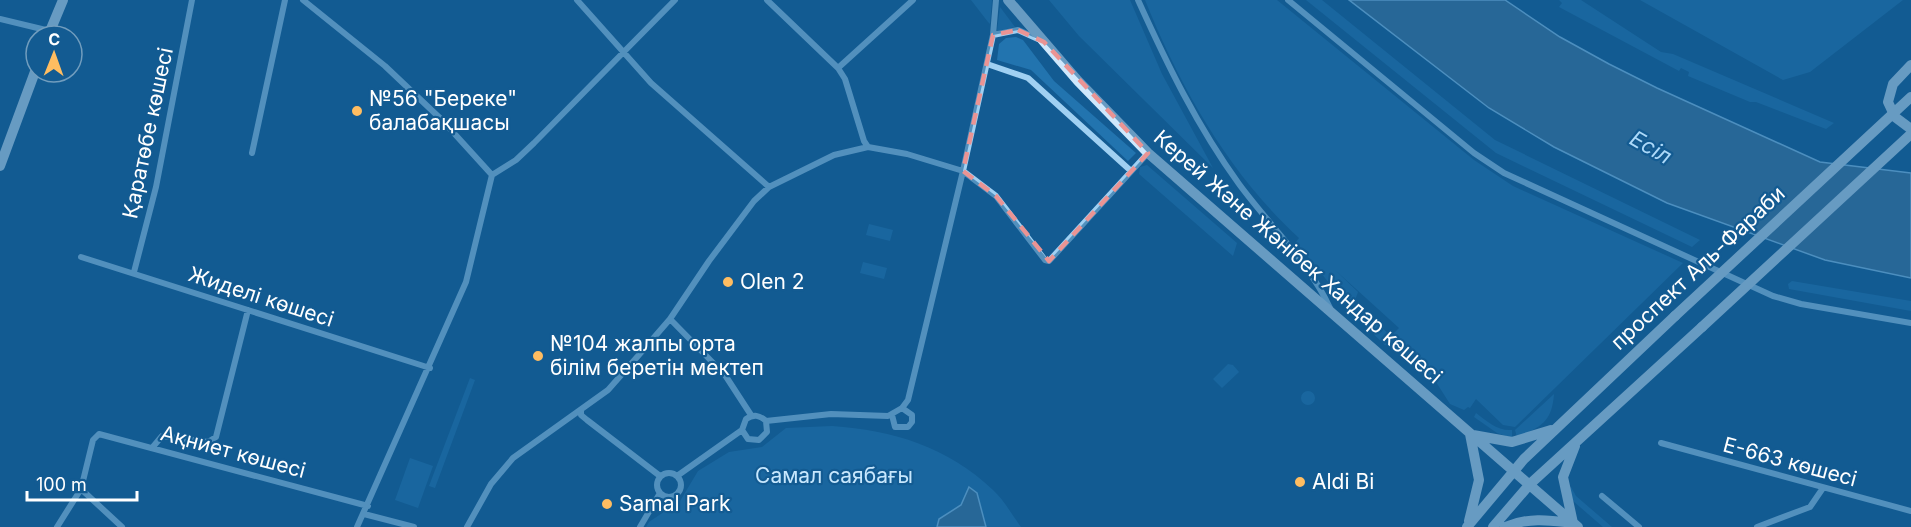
<svg xmlns="http://www.w3.org/2000/svg" width="1911" height="527" viewBox="0 0 1911 527" font-family="Inter,sans-serif">
  <rect width="100%" height="100%" fill="#135b92"/>
  <path fill="#2274af" d="M971 0H992L990 24 988 22Z
    M1049 0H1130L1162 74 1213 168 1079 36Z
    M1145 0H1277L1474 160 1513 186 1683 263 1515 427 1503 425 1476 399 1470 408 1468 407 1464 410 1450 404 1436 382 1405 355 1385 345 1365 326 1371 318 1391 336 1399 328 1334 269 1358 292 1354 303 1359 309 1354 314 1296 242 1299 238C1229 174 1180 87 1145 0Z
    M1306 0H1322L1495 140 1700 240 1692 247 1496 153Z
    M1559 0H1581L1661 52 1673 54 1834 123 1826 129 1756 102H1750L1688 76 1689 72 1681 68 1679 71 1559 7 1562 3Z
    M1640 0H1903L1810 72 1783 80Z
    M1000 7 1015 27 997 31Z
    M1016 37 1023 40 1054 81 1136 153 1128 161 1031 70 997 60 999 44 1006 38Z
    M1147 165 1237 243 1233 256 1139 174 1140 167Z
    M869 224 893 230 890 241 866 235Z
    M863 262 887 268 884 279 860 273Z
    M1792 281 1911 301V311L1789 289 1788 284Z
    M1228 364 1233 365 1239 372 1222 388 1213 379Z
    M470 378 475 380 435 488 429 486Z
    M1301 398a7 7 0 1 1 14 0a7 7 0 1 1-14 0Z
    M1554 394C1552 422 1541 427 1517 437L1515 430Z
    M1476 413C1487 421 1497 431 1512 430V438L1497 433 1474 417Z
    M832 426C893 430 948 447 993 490 1004 500 1012 515 1021 527H646L649 522 680 501 698 471 729 452 762 447 786 428Z
    M410 458 433 466 418 508 395 500Z
    M1571 487 1576 496 1612 527H1603L1573 501 1566 488Z"/>
  <path fill="#42769e" stroke="#92cdf5" stroke-width="1.5" d="M1349 0H1505L1560 37 1609 64 1657 88 1820 162 1911 173V278L1825 260 1667 203 1554 147 1489 108Z
    M969 487 977 493 986 527H937L939 519 961 505Z"/>
  <g fill="none" stroke-linecap="round" stroke-linejoin="round">
    <path stroke="#a0d0f2" stroke-width="6" d="M303 0 385 66 442 120 492 175
      M577 0 651 83 769 187
      M767 0 838 68 913 0
      M1138 0C1167 64 1197 126 1239 184 1269 225 1309 262 1330 308
      M1288 0 1474 153 1504 173 1773 296 1801 304 1911 323
      M0 19 50 31
      M993 35 1018 30 1038 39
      M987 64 1028 78 1131 171
      M838 68 845 79 864 141 868 147
      M252 153 285 0
      M492 175 516 160 534 143 675 0
      M81 257 430 368
      M134 272 156 187 192 0
      M670 319 725 375 751 415
      M581 411V415L587 420 660 476
      M892 415 895 427H908L912 422V415L902 408
      M742 430 748 439 759 440 767 432 766 421
      M1661 443 1911 511
      M152 448 162 436 208 442 216 437 248 310
      M657 485a12 12 0 1 1 24 0a12 12 0 1 1-24 0Z
      M677 476 742 430 746 419C754 414 759 415 766 421L831 414 888 416 902 408 908 400 963 171 996 196 1045 260 1049 261 1148 153
      M81 489 122 527
      M1602 496 1639 527
      M364 514 414 527
      M57 527 81 489 93 440 99 434 368 506
      M357 527 466 282 492 175
      M467 527 491 484 513 458 608 390 638 356 670 319 709 261 754 201 769 187 834 155 868 147 907 154 963 171 993 35 996 0
      M640 527 660 493
      M1757 527 1810 507 1823 488"/>
    <path stroke="#cfe8fc" stroke-width="10" d="M1008 0 1078 81 1148 153 1578 527
      M48 36 63 0
      M1911 65 1893 84 1888 102 1895 117 1911 129
      M0 166 36 69
      M1473 435 1512 442 1551 430
      M1469 521 1479 480 1470 434
      M1467 527 1524 459 1675 316
      M1493 527 1530 484 1702 327
      M1505 527C1529 517 1549 520 1573 523L1563 477 1575 446"/>
    <path stroke="#cfe8fc" stroke-width="10" d="M1675 316 1911 97
      M1702 327 1911 134"/>
  </g>
  <path d="M0 0H1911V527H0ZM1018 30 1044 42 1148 153 1049 261 996 196 963 171 993 35Z" fill="#135b92" fill-opacity=".55" fill-rule="evenodd"/>
  <path fill="none" stroke="#ea9494" stroke-width="4.5" stroke-dasharray="12 8" stroke-linejoin="round" d="M1018 30 1044 42 1148 153 1049 261 996 196 963 171 993 35Z"/>
  <g fill="#ffbd61" stroke="#135b92" stroke-width="2">
    <circle cx="357" cy="111" r="6"/>
    <circle cx="728" cy="282" r="6"/>
    <circle cx="538" cy="356" r="6"/>
    <circle cx="1300" cy="482" r="6"/>
    <circle cx="607" cy="504" r="6"/>
  </g>
  <g text-anchor="middle" stroke-width="4.5" stroke-linejoin="round" paint-order="stroke">
    <g font-size="21" fill="#fff" stroke="#135b92" text-anchor="start">
      <text x="369" y="106">№56 "Береке"<tspan x="369" dy="24">балабақшасы</tspan></text>
      <text x="740" y="289">Olen 2</text>
      <text x="550" y="351">№104 жалпы орта<tspan x="550" dy="24">білім беретін мектеп</tspan></text>
      <text x="1312" y="489">Aldi Bi</text>
      <text x="619" y="511">Samal Park</text>
    </g>
    <g font-size="21" fill="#fff" stroke="#135b92">
      <text transform="translate(148 133) rotate(-78)" y="7">Қаратөбе көшесі</text>
      <text transform="translate(1298 257) rotate(41)" y="7">Керей Және Жәнібек Хандар көшесі</text>
      <text transform="translate(1698 268) rotate(-43)" y="7">проспект Аль-Фараби</text>
      <text transform="translate(261 297) rotate(18)" y="7">Жиделі көшесі</text>
      <text transform="translate(233 452) rotate(15)" y="7">Ақниет көшесі</text>
      <text transform="translate(1790 462) rotate(15)" y="7">Е-663 көшесі</text>
    </g>
    <g font-size="21" fill="#c7e7fd" stroke="#135b92">
      <text x="834" y="483">Самал саябағы</text>
    </g>
    <g font-size="22" font-style="italic" fill="#acd9f9" stroke="#135b92">
      <text transform="translate(1651 147) rotate(30)" y="8">Есіл</text>
    </g>
  </g>
  <g transform="translate(54 54) rotate(1)"><circle r="28" fill="#135b92" stroke="#719dbe" stroke-width="1.5"/>
  <path d="M0-4.5L10 22L0 15L-10 22Z" fill="#ffbd61"/>
  <text y="-9" font-size="16" font-weight="bold" text-anchor="middle" fill="#ffffff">С</text>
  </g>
  <path d="M27 491v9h110v-9" fill="none" stroke="#ffffff" stroke-width="3"/>
  <text x="36" y="491" font-size="18" fill="#ffffff" stroke="#135b92" stroke-width="4.5" paint-order="stroke">100 m</text>
</svg>
